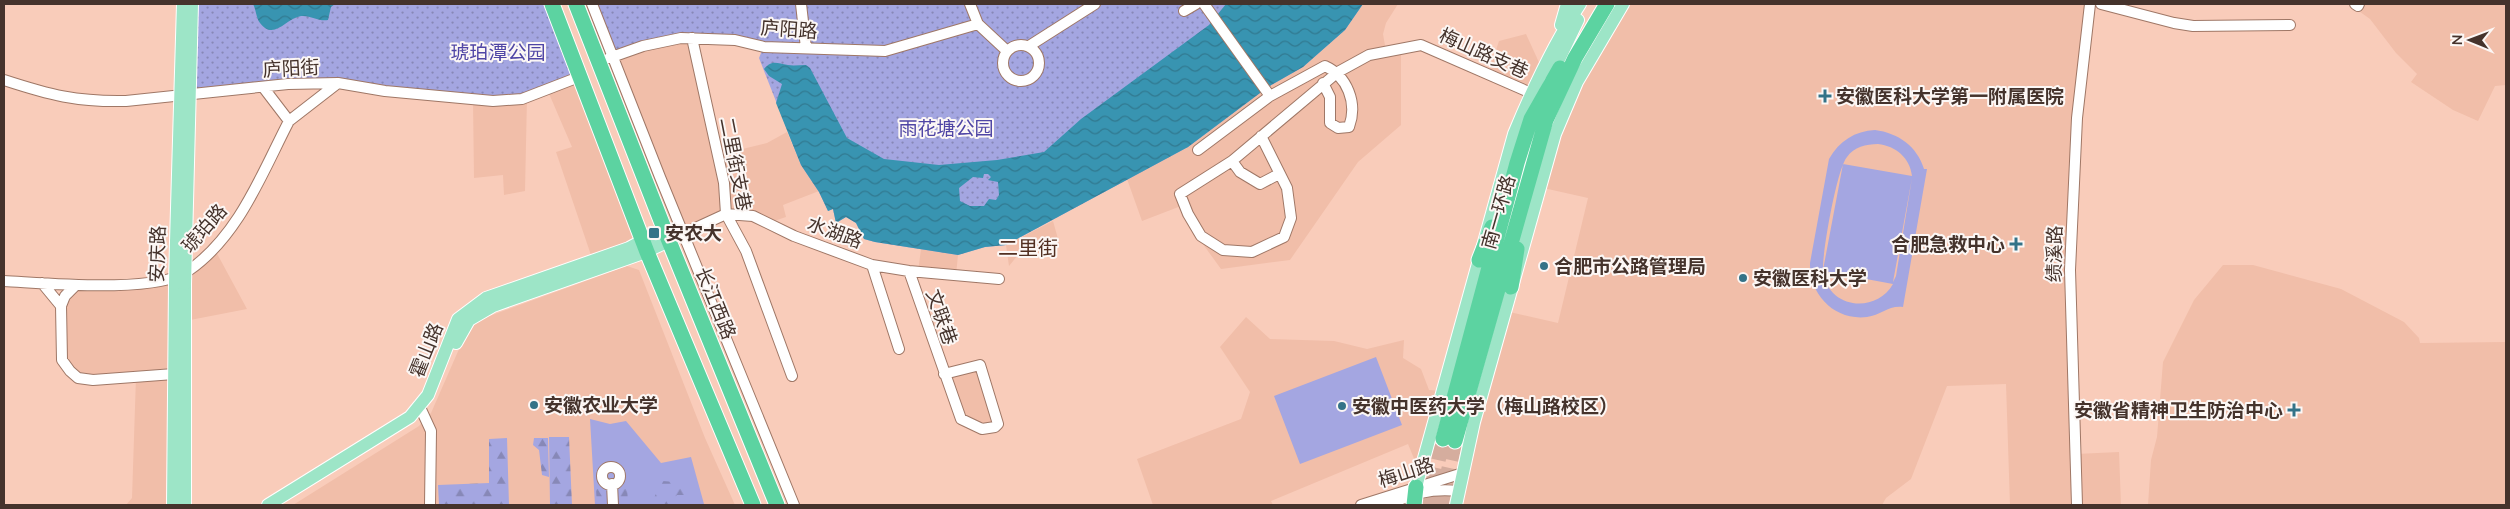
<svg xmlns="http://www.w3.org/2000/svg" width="2510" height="509" viewBox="0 0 2510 509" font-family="Mulish,'Noto Sans SC',sans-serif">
  <defs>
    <pattern id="forest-firs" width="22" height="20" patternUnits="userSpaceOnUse" patternTransform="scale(1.25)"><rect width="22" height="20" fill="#a4a6e1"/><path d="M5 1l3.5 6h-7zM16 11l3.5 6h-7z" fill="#8788b7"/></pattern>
    <pattern id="park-dots" width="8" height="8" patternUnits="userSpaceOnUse" patternTransform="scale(1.25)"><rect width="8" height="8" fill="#a4a6e1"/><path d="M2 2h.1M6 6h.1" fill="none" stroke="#8788b7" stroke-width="1.8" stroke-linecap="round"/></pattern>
    <pattern id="water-waves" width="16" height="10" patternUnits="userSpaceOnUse" patternTransform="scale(1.25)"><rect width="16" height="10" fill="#3894b1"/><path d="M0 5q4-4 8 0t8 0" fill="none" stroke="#317990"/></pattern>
  </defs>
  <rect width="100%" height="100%" fill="#f9ccba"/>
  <path fill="#f1bea9" d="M1363 4H1398L1386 23 1383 34 1386 51 1401 48V125L1358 162 1290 260 1221 269 1189 225 1181 206 1142 221 1127 179 1188 147 1268 87 1303 67 1345 30Z
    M1623 4H2090L2070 270 2076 454 2119 452 2121 505H2010L2006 384 1947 386 1911 479 1886 498 1882 505H1456L1505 311 1558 323 1588 198 1539 187 1555 134Z
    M2349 4H2506V85L2495 86 2478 121 2453 110 2411 82 2417 74 2396 53 2370 19Z
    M1526 34 1542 69 1531 93 1488 74 1499 41Z
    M692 38 718 155 767 143 787 132 801 165 819 191 783 205 786 217 768 223 726 214 682 233 614 56Z
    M575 79 639 243 593 261 556 152 572 147 547 89Z
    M527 97 525 191 504 195 503 175 474 178 473 100Z
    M1053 221 1060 246 1029 256 1018 255 1009 266 1006 245Z
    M214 248 247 309 185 321 187 272Z
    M921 249 958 255 956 275 918 272Z
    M2223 265H2253L2341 289 2404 322 2419 338 2420 343 2506 342V505H2148L2151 460 2157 437 2163 362 2194 300Z
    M627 266 639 270 705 438 735 505H293L419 426 431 413 463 340 473 326 484 318Z
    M174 276 173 505H126L132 498 136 377 78 378 62 360 65 296 75 286Z
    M1246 317 1270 339 1334 341 1367 349 1404 340 1403 358 1421 369 1429 390 1443 391 1420 473 1408 444 1271 501 1273 505H1153L1137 459 1241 419 1250 392 1220 347Z
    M980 365 995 427 961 419 944 374Z"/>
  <path fill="#a4a6e1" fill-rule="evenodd" d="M1875 130C1898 133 1917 146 1924 169H1927L1903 307C1889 305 1881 315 1867 317 1834 321 1809 294 1810 263L1829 159C1839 141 1855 131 1875 130ZM1878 144C1896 146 1910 158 1912 176L1843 164 1823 270C1822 253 1837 168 1847 157 1854 147 1866 144 1878 144ZM1912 178 1896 276 1893 282ZM1823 271 1893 284C1875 315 1827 308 1823 271Z
    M1376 357 1402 425 1300 464 1274 396Z
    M590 419 610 424 626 421 661 463 691 457 704 504 595 505Z"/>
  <path fill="url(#forest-firs)" d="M549 437H569L572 505H550Z
    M507 438 509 505H439L438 485 489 483V439Z
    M534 438H548L549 477 542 475 539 450 533 445Z
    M662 481 676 482 688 488 687 495H677L668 505H659L654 498Z
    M627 484 628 505H597L596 489Z"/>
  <path fill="url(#park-dots)" d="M192 4H546L575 79 522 99 337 83 190 94Z
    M592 4H1363L1345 30 1303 67 1268 87 1188 147 1006 245 985 247 958 255 875 242 864 239 856 223 846 217 836 223 833 209 828 211 819 192 801 165 759 58 763 48 681 38 614 56Z"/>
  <path fill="url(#water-waves)" fill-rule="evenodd" d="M253 4H335L331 7 328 20C319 22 311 15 301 16 285 19 274 41 260 23 256 18 256 9 253 4Z
    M1226 4H1363L1345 30 1303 67 1268 87 1188 147 1006 245 985 247 958 255 875 242 864 239 856 223 846 217 836 223 833 209 828 211 819 192 801 165 776 103 782 84 769 76 764 69C773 59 777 64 788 65 793 66 800 65 806 65L810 68 847 138 884 159 939 165 997 160 1044 152 1081 119 1209 25ZM984 174H988L991 177 988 180 998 182 999 195 996 200 989 199 984 206H970L960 201 959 188 973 177 983 178Z"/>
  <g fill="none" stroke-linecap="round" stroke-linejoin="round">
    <path stroke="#d5ad9e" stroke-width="15" stroke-dasharray="15 8" stroke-linecap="butt" d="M1428 505 1443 439
      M1441 505 1455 441"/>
    <g stroke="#9f7766" stroke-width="12">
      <path id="minor" d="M592 4 660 177 794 505
        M801 4 806 48
        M970 4 978 24 1007 51
        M1204 4 1270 96
        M2101 4 2174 23 2193 26 2290 25
        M2355 4 2358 6 2359 4
        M1184 11 1196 4
        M692 38 724 183 726 214 746 251 792 376
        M1003 63a18 18 0 1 1 36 0a18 18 0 1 1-36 0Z
        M1029 46 1095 4
        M609 58 643 46 681 38 735 40 764 47 885 51 978 24
        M4 80C50 95 76 102 126 101L288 84 338 83 385 91 493 101 522 99 579 77
        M263 87 289 121 338 83
        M1261 136 1287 188 1291 218 1284 237 1252 252 1223 250 1201 236 1188 214 1180 194 1232 161 1338 72 1369 55 1421 45 1531 93
        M1198 150 1270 96 1325 66C1347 76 1358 103 1349 127L1338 128 1330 123V97L1323 83
        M1232 161 1240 172 1260 184 1279 174
        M676 237 726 214 753 216 794 236 872 265 909 271 999 279
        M872 265 899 349
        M909 271 961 419 982 429 995 427 998 424 980 365 944 374
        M4 281C45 283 156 294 188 271 239 236 262 173 289 121
        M42 283 61 306
        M75 286 65 296 61 306 62 360 70 371 78 378 93 380 174 374
        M419 405 431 431 430 505
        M602 476a9 9 0 1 1 18 0a9 9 0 1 1-18 0Z
        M612 484 613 505
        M1361 505 1463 473
        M1386 505C1413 494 1429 488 1459 491
        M2077 505 2070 270 2077 118 2090 4"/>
    </g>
    <g stroke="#fff" stroke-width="14">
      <path id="major" d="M1561 25 1567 4
        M1551 76 1578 20
        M176 242 183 4
        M186 242 192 4
        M456 343 469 320 493 306 643 253 669 241
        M1416 487 1514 134C1533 88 1553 45 1580 4
        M173 505 175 284
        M185 505V284
        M268 505 410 417 428 395 458 319 486 298 629 248 664 229
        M1456 505 1474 422 1555 134 1577 82 1623 4"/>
    </g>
    <g stroke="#fff" stroke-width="17">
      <path id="highway" d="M552 4 647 252 753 505
        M576 4 669 241 777 505
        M1479 260 1492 227
        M1511 287 1517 249
        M1443 439 1517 163 1531 119 1560 68
        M1455 441 1546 120 1575 58 1607 4
        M1414 505 1416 487"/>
    </g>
    <use href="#minor" stroke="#fff" stroke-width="10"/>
    <use href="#major" stroke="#9de5c7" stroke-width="12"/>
    <use href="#highway" stroke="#5cd3a1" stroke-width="15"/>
    <g stroke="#fff" stroke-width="14" stroke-linecap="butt">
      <path id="major-bridge" d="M175 284 176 242
        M185 284 186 242"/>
    </g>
    <use href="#major-bridge" stroke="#9de5c7" stroke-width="12"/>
  </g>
  <g fill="#347388" stroke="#fcf7f5" stroke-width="2">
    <path d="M1822.5 88.5h5v5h5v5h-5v5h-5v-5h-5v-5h5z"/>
    <rect x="648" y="227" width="12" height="12" rx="2.5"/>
    <path d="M2013.5 236.5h5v5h5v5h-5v5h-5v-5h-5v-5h5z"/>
    <circle cx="1544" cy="266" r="5"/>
    <circle cx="1743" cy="278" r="5"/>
    <circle cx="534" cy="405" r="5"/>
    <circle cx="1342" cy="406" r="5"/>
    <path d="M2291.5 402.5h5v5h5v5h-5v5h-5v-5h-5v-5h5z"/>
  </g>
  <g text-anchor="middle" stroke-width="4" stroke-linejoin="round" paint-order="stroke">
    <g font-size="19" fill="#45332c" stroke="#fcf7f5">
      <text transform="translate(789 29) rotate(4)" y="7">庐阳路</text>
      <text transform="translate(1484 53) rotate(24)" y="7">梅山路支巷</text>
      <text transform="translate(291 68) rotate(-3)" y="7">庐阳街</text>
      <text transform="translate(736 164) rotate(79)" y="7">二里街支巷</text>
      <text transform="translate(1498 212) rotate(-74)" y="7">南一环路</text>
      <text transform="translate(204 228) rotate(-49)" y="7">琥珀路</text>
      <text transform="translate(835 232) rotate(20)" y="7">水湖路</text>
      <text transform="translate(157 254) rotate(-88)" y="7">安庆路</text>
      <text transform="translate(2054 254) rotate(-89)" y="7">绩溪路</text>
      <text transform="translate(716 303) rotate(68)" y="7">长江西路</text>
      <text transform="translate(942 317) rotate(71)" y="7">文联巷</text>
      <text transform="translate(426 350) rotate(-68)" y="7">霍山路</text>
      <text transform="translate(1406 472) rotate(-18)" y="7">梅山路</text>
    </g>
    <g font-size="19" fill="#4f45a5" stroke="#fcf7f5">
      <text x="498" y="59">琥珀潭公园</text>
      <text x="946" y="135">雨花塘公园</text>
    </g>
    <g font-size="19" font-weight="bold" fill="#45332c" stroke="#fcf7f5" text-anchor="start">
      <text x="1836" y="103">安徽医科大学第一附属医院</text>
      <text x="665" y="240">安农大</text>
      <text x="2005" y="251" text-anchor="end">合肥急救中心</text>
      <text x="1554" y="273">合肥市公路管理局</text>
      <text x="1753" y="285">安徽医科大学</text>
      <text x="544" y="412">安徽农业大学</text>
      <text x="1352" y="413">安徽中医药大学（梅山路校区）</text>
      <text x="2283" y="417" text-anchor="end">安徽省精神卫生防治中心</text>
    </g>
    <g font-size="20" fill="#522f21" stroke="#fcf7f5">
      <text x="1028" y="255">二里街</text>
    </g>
  </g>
  <rect width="2510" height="509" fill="none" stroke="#45332c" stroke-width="10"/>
  <g transform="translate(2470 40) rotate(271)" stroke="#fcf7f5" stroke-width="4" paint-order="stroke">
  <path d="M0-4L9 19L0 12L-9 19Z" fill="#45332c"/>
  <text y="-8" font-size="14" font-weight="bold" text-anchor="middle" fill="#45332c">N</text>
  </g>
</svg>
